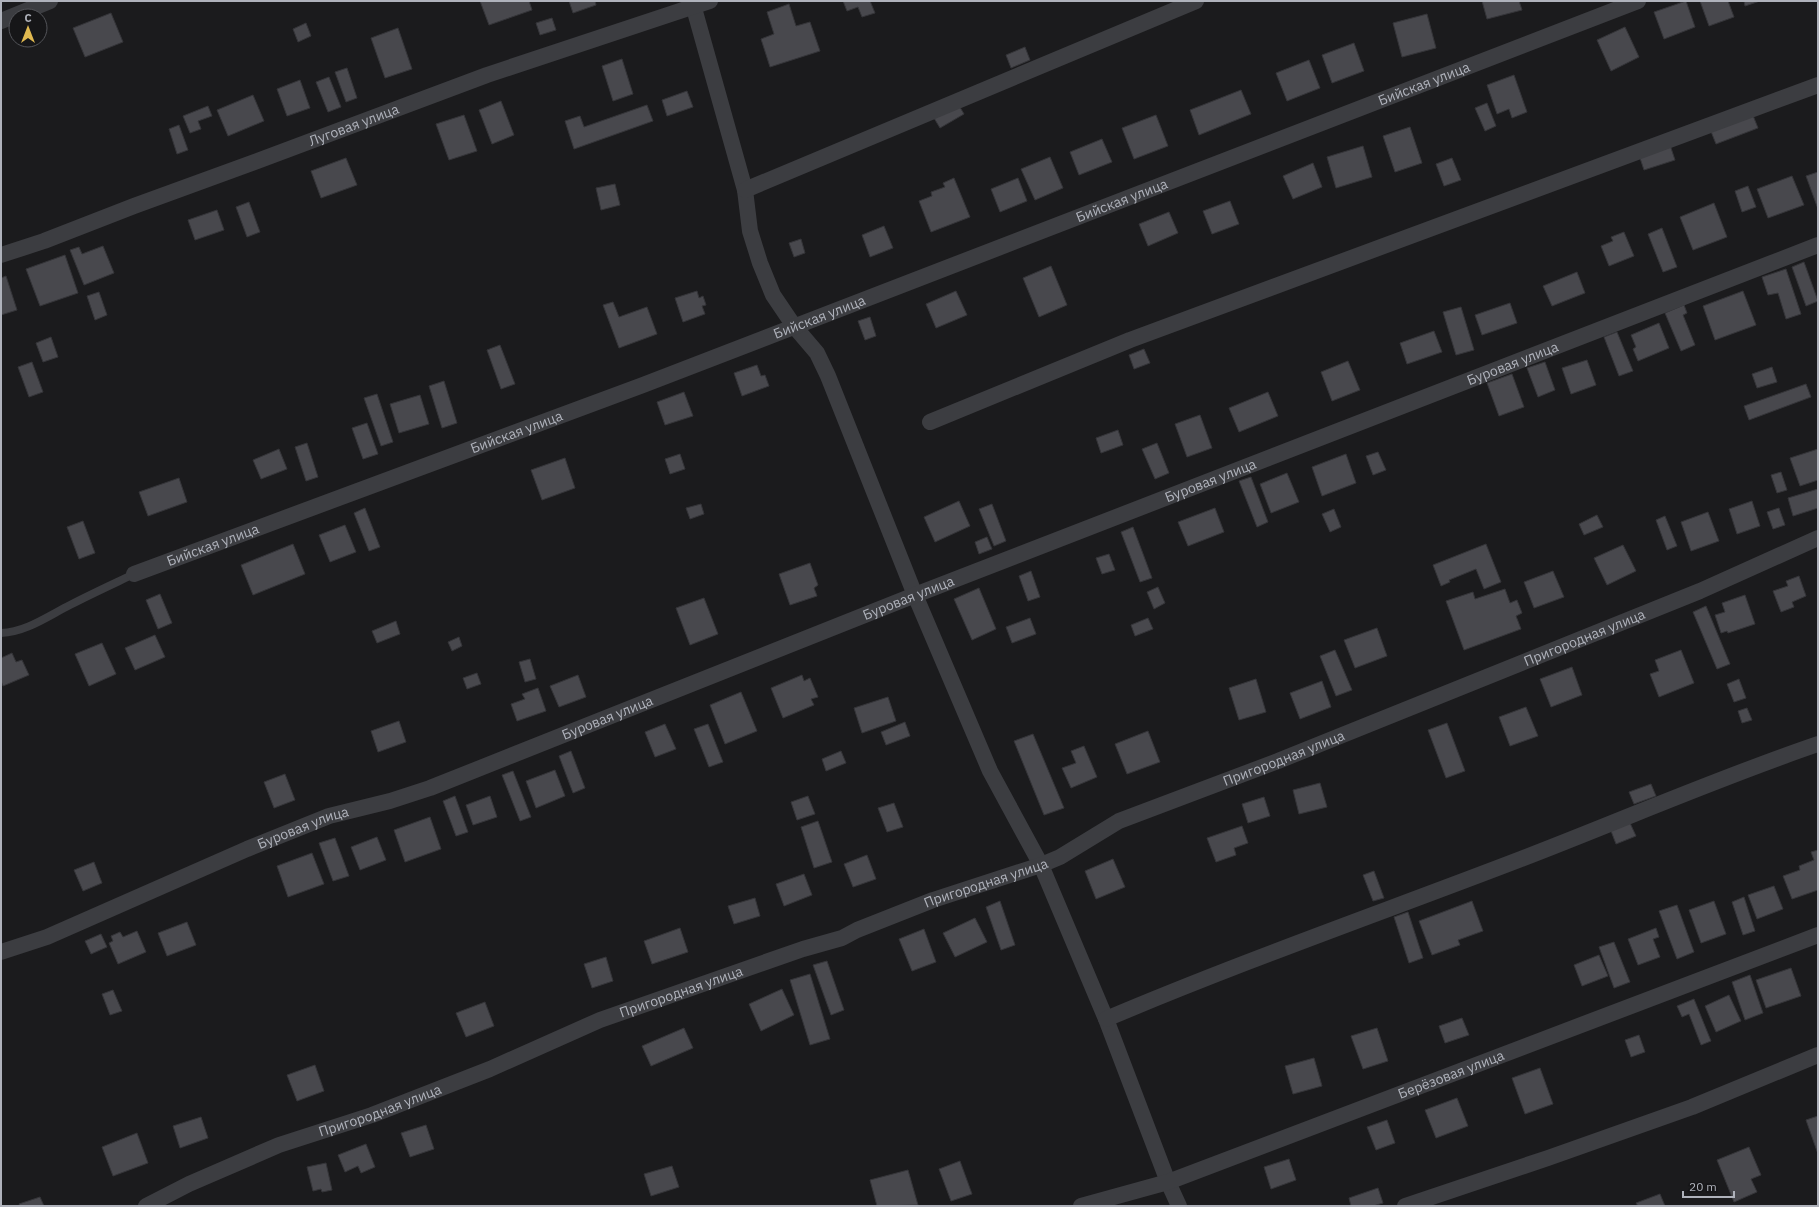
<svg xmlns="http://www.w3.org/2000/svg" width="1819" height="1207" viewBox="0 0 1819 1207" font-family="'IBM Plex Sans',sans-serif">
  <rect width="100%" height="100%" fill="#1b1b1d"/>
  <path fill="#48484d" stroke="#353539" d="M480 1H529L532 10 489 25Z
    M569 1H595L596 5 573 13Z
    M843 1H870L875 13 862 17 858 7 847 11Z
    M1482 1H1519L1522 10 1487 19Z
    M1686 1 1695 27 1664 39 1654 12Z
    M1700 1H1728L1734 17 1709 26Z
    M1744 1H1760L1745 6Z
    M789 4 796 26 810 22 820 51 770 67 761 39 774 34 767 12Z
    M111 13 123 42 85 57 73 28Z
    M1427 14 1436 48 1402 57 1393 23Z
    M552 18 556 30 540 35 536 23Z
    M306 23 311 36 298 42 293 29Z
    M1625 27 1639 57 1611 71 1597 40Z
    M398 28 412 69 385 78 371 38Z
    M1354 43 1364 71 1332 83 1322 55Z
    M1025 47 1030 60 1011 68 1006 55Z
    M622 59 633 94 613 101 602 66Z
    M1309 60 1320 88 1287 101 1276 73Z
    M347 68 357 98 346 102 335 72Z
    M1514 75 1527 112 1512 118 1509 109 1497 114 1487 85Z
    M329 77 341 107 328 112 316 82Z
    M300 80 310 108 287 116 277 89Z
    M1241 90 1251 114 1199 135 1190 110Z
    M687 91 693 107 667 116 662 100Z
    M253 95 264 121 228 136 217 110Z
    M501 101 514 135 492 144 479 110Z
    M1487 103 1496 126 1485 131 1475 108Z
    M958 104 964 114 940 128 934 118Z
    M647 105 653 121 574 149 565 121 580 116 584 127Z
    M208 106 212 116 198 121 201 129 190 133 183 116Z
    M1752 113 1758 128 1716 144 1710 129Z
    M464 115 477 151 449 160 436 124Z
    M1156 115 1168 146 1134 159 1122 128Z
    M179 125 188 150 177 154 169 129Z
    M1410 127 1422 163 1395 172 1383 136Z
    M1102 139 1112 162 1079 175 1070 152Z
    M1670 145 1675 160 1644 170 1639 155Z
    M1363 146 1372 177 1336 188 1327 157Z
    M1050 157 1063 188 1035 200 1021 169Z
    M346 158 357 185 321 198 311 171Z
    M1452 158 1461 180 1444 186 1436 164Z
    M1313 163 1322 187 1293 199 1283 176Z
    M1818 172V209L1806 176Z
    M1792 176 1804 205 1768 218 1757 189Z
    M954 178 970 217 931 232 919 201 932 196 931 192 945 187 943 183Z
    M1018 178 1027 201 1000 212 991 189Z
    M615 184 620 205 601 210 596 188Z
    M1748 186 1756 207 1742 212 1735 191Z
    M1230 201 1239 224 1212 234 1203 211Z
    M249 202 260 232 247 237 236 207Z
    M1714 203 1727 237 1693 250 1680 217Z
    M217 210 224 230 195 240 188 220Z
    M1169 212 1178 233 1148 246 1139 224Z
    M884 226 893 248 870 257 862 235Z
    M1662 228 1677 267 1663 272 1648 234Z
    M1624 232 1634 256 1609 266 1601 246 1613 241 1611 237Z
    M801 239 805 253 794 257 789 243Z
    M103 246 114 273 84 285 70 250 79 247 82 254Z
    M65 255 78 293 40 306 26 269Z
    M1804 262 1818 301 1806 306 1792 267Z
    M1051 266 1067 305 1039 317 1023 278Z
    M1786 269 1801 314 1786 319 1778 293 1768 295 1762 277Z
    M1577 272 1585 293 1552 306 1543 286Z
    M6 276 17 310 1 315V278Z
    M697 291 699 298 703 296 706 305 702 306 705 314 683 322 675 298Z
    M956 291 967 315 936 328 926 304Z
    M1743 291 1756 325 1715 340 1703 306Z
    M99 292 107 315 95 320 87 296Z
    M613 302 619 317 647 307 657 334 619 348 603 305Z
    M1510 303 1517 323 1482 335 1475 315Z
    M1684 305 1687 313 1683 315 1695 345 1681 351 1665 313Z
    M1461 307 1474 350 1456 355 1443 312Z
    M870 317 876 336 865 340 858 321Z
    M1659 323 1669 348 1638 361 1633 349 1636 347 1631 335Z
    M1434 331 1442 352 1407 364 1400 343Z
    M1617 332 1633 371 1619 376 1604 337Z
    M51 337 58 357 43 362 36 343Z
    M500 345 515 384 501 389 487 350Z
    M1144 349 1150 363 1134 369 1129 355Z
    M1587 360 1596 385 1571 394 1562 368Z
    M1348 361 1360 390 1332 401 1321 372Z
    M32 362 43 392 29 397 18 367Z
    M1545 362 1555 390 1538 397 1527 368Z
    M757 365 761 376 765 375 769 386 742 396 734 373Z
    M1772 367 1777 382 1757 388 1752 374Z
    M1512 374 1524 407 1499 416 1487 383Z
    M444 381 457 423 442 428 429 386Z
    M1806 384 1811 397 1749 420 1744 406Z
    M684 392 693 416 665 425 657 402Z
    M1268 392 1278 416 1239 432 1229 408Z
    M377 394 393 442 381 446 364 398Z
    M420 395 429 424 399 433 390 404Z
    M1200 415 1212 448 1187 457 1175 424Z
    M367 423 378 454 363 459 352 428Z
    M1118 430 1123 445 1101 453 1096 438Z
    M307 443 318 477 306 481 295 447Z
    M1157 443 1169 473 1155 479 1142 449Z
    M279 449 287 469 261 479 253 460Z
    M1818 449V480L1800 486 1790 458Z
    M1378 452 1386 470 1373 475 1366 456Z
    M680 454 685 469 670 474 665 459Z
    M1346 454 1356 483 1322 496 1312 467Z
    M565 458 575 488 542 500 531 470Z
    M1781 472 1787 490 1777 493 1771 475Z
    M1287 473 1299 502 1271 513 1260 484Z
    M1251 477 1268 522 1257 527 1239 481Z
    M179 478 187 502 148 516 139 492Z
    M1818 489V508L1793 516 1788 498Z
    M959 501 970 526 935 542 924 517Z
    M1752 501 1760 526 1737 534 1729 509Z
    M701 504 704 514 690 519 686 508Z
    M992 504 1006 541 994 546 979 509Z
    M365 508 380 547 369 551 354 513Z
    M1215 508 1224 532 1188 546 1178 522Z
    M1779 508 1785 525 1773 529 1767 512Z
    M1334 509 1341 527 1330 532 1322 514Z
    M1708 512 1719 541 1691 551 1681 522Z
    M1597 515 1603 527 1584 535 1579 524Z
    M1665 516 1677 546 1667 550 1656 520Z
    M83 521 95 553 79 559 67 527Z
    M345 525 356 552 330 562 319 535Z
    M1133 527 1152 578 1140 582 1121 532Z
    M987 537 992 549 979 554 975 542Z
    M293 544 305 574 253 595 241 565Z
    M1486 544 1501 582 1484 589 1476 569 1449 580 1450 582 1441 586 1433 565Z
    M1623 545 1636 571 1607 585 1594 558Z
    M1109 554 1115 570 1102 574 1096 558Z
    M810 563 818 585 814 588 817 596 790 605 779 574Z
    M1031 571 1040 597 1028 601 1019 576Z
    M1553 571 1564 597 1534 608 1524 582Z
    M1799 576 1806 596 1792 602 1794 607 1781 612 1773 591 1788 586 1786 581Z
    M1158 587 1165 603 1154 609 1147 592Z
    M979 588 996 629 972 640 954 599Z
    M1505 589 1510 603 1517 600 1522 613 1516 616 1521 629 1464 650 1446 601 1473 592 1475 599Z
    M160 594 172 623 158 629 146 600Z
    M1745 595 1755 624 1728 633 1727 631 1721 633 1715 615 1725 612 1722 603Z
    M704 598 718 634 690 645 676 608Z
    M1706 606 1730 664 1717 669 1693 612Z
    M1030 618 1036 634 1012 643 1006 627Z
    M1148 618 1153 629 1135 636 1131 625Z
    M396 621 400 634 377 643 372 631Z
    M1377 628 1387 656 1355 668 1344 640Z
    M155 635 165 657 135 670 125 648Z
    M459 637 462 646 452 651 448 642Z
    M102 643 116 674 89 686 75 654Z
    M1335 650 1352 690 1336 696 1320 656Z
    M1681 650 1694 683 1659 697 1650 674 1659 671 1655 660Z
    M12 653 16 662 22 660 29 675 3 686 1 681V658Z
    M530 659 536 679 525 682 519 662Z
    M1572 667 1582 695 1551 707 1540 679Z
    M477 673 481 684 467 689 463 678Z
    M578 675 586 697 559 707 550 686Z
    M802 675 804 681 810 678 818 697 811 699 814 705 783 718 771 688Z
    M1256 679 1266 712 1239 720 1229 688Z
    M1739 679 1746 698 1734 702 1727 684Z
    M1322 681 1331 707 1300 719 1290 693Z
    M538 688 546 711 517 721 511 704 525 699 522 694Z
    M741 692 757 731 725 744 710 705Z
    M888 697 896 721 862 733 854 708Z
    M1526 707 1538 736 1510 746 1499 717Z
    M1747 708 1752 720 1742 723 1738 711Z
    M399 721 406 742 378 752 371 731Z
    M905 722 910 736 886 745 881 732Z
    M1447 723 1465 771 1446 778 1428 730Z
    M665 724 676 749 655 757 645 732Z
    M708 724 723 762 709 767 694 729Z
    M1148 731 1160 762 1127 774 1115 744Z
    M1033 734 1064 808 1044 815 1014 741Z
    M1084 746 1097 777 1071 788 1062 768 1076 763 1071 751Z
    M571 751 585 788 573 793 559 756Z
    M841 751 846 763 826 771 822 759Z
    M555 770 565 796 536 808 526 781Z
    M513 771 531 817 520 821 502 775Z
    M285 774 295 800 274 808 264 782Z
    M1320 783 1327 807 1299 814 1293 790Z
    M1651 784 1656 796 1634 804 1629 792Z
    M455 796 468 832 456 836 443 801Z
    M490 796 497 817 473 825 466 805Z
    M808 796 815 814 797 820 791 802Z
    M1264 797 1270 816 1248 823 1242 804Z
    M894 803 903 827 887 832 878 808Z
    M430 817 441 849 405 862 394 830Z
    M818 821 832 862 814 868 801 827Z
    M1630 823 1636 836 1616 844 1611 831Z
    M1242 826 1248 843 1234 848 1236 855 1216 862 1207 838Z
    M377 837 386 860 360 870 351 847Z
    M335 838 349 876 333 881 319 843Z
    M1818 850V890L1792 899 1783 876 1800 870 1799 866 1814 860 1811 852Z
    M312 853 324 884 288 897 277 866Z
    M867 855 876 879 853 887 844 864Z
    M1113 859 1125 887 1096 899 1085 871Z
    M94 862 102 883 83 891 74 870Z
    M1374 871 1384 898 1373 901 1363 875Z
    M804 874 812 895 784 906 776 884Z
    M1774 886 1783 909 1757 919 1748 895Z
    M1744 897 1755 931 1743 935 1732 902Z
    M755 898 760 916 734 924 728 906Z
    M1000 901 1015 945 1001 950 986 907Z
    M1472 901 1483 931 1458 940 1460 945 1432 955 1419 921Z
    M1714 901 1726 934 1701 943 1689 910Z
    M1677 905 1694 952 1677 959 1659 911Z
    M1408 912 1423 958 1409 963 1394 917Z
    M975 918 987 942 955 957 943 933Z
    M187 922 196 945 167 956 158 933Z
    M680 928 688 952 652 964 644 941Z
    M1656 928 1659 937 1653 939 1660 957 1638 965 1628 939Z
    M924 929 936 962 912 971 899 939Z
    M137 931 146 952 118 964 109 943 113 941 111 936 120 932 123 937Z
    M101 934 107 947 91 954 85 941Z
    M1614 942 1630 982 1614 988 1599 947Z
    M1599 955 1608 976 1582 986 1574 965Z
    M606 957 613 981 592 988 584 964Z
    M827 961 844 1010 831 1015 813 965Z
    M1791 968 1801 996 1766 1008 1756 980Z
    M810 974 830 1039 810 1045 790 980Z
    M1750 975 1763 1013 1745 1020 1732 982Z
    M782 989 794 1015 761 1031 749 1004Z
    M113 990 122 1011 110 1015 102 994Z
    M1729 995 1741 1021 1716 1032 1705 1006Z
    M1694 999 1711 1041 1701 1045 1689 1014 1682 1017 1677 1006Z
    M485 1002 494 1026 466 1037 456 1013Z
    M1462 1018 1469 1035 1445 1043 1439 1026Z
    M684 1028 693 1048 651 1066 642 1046Z
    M1377 1028 1388 1061 1363 1069 1351 1036Z
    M1639 1035 1645 1052 1631 1057 1625 1040Z
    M1314 1058 1322 1086 1293 1094 1285 1066Z
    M315 1065 324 1091 297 1101 287 1075Z
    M1540 1068 1553 1104 1525 1114 1512 1078Z
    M1457 1098 1468 1126 1436 1138 1425 1110Z
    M1818 1116V1154L1806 1120Z
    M201 1117 208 1138 180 1148 173 1126Z
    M1387 1120 1395 1143 1376 1150 1367 1127Z
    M426 1125 434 1149 410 1157 401 1133Z
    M137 1133 148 1163 113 1176 102 1147Z
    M366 1144 375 1167 361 1173 358 1166 345 1172 338 1155Z
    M1749 1147 1761 1175 1751 1179 1757 1192 1734 1202 1717 1160Z
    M1289 1159 1296 1180 1271 1189 1264 1167Z
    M960 1161 972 1194 951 1201 939 1169Z
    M326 1163 332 1190 322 1192 321 1189 313 1191 307 1167Z
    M672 1166 679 1187 651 1196 644 1174Z
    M908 1170 918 1205 877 1206 870 1180Z
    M1378 1188 1383 1203 1373 1206H1351L1349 1198Z
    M1660 1194 1665 1206H1638L1636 1203Z
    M40 1197 44 1206H20L19 1204Z"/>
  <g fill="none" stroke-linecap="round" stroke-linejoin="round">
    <path stroke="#3c3d41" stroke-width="8" d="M1 633C26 632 48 616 70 605 91 594 113 584 134 574"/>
    <g stroke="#3c3d41" stroke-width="16">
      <path d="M692 1 745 190 750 231 760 263 773 295 794 326 817 353 828 376 915 595 990 771 1041 865 1106 1019 1168 1182 1179 1206"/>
      <path d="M1 21 50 1"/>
      <path d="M745 190 1196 1"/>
      <path id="s1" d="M1 255 44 241 134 206 260 160 487 75 710 1"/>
      <path d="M930 422 1130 340 1818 85"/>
      <path id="s2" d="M134 574 643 385 1638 1"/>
      <path id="s3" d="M1 952 47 937 247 849 329 816 390 801 430 788 915 595 1818 245"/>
      <path d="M1106 1019C1243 961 1383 912 1521 859 1620 821 1718 778 1818 744"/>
      <path id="s4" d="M146 1206 189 1184 279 1145 372 1115 490 1069 600 1020 803 949 842 938 857 930 933 900 1041 865 1060 857 1119 821 1278 761 1700 591 1818 538"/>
      <path id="s5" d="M1081 1206 1168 1182 1818 935"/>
      <path d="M1405 1206 1548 1158 1692 1107 1818 1055"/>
    </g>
  </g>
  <g text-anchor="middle" stroke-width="3" stroke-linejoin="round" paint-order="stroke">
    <g font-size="14" fill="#afb2bb" stroke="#161618">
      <text dy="5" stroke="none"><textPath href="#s2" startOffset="1380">Бийская улица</textPath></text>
      <text dy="5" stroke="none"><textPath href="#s1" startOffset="376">Луговая улица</textPath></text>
      <text dy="5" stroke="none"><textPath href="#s2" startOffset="1056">Бийская улица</textPath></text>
      <text dy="5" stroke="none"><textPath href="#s2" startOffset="732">Бийская улица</textPath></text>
      <text dy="5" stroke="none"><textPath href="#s3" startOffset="1623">Буровая улица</textPath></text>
      <text dy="5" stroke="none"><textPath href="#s2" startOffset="408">Бийская улица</textPath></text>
      <text dy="5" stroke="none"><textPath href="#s3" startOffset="1299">Буровая улица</textPath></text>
      <text dy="5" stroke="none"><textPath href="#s2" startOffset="84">Бийская улица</textPath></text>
      <text dy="5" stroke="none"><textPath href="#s3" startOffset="975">Буровая улица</textPath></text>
      <text dy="5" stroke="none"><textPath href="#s4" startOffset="1549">Пригородная улица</textPath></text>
      <text dy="5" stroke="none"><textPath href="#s3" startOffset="651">Буровая улица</textPath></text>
      <text dy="5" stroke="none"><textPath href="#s4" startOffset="1225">Пригородная улица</textPath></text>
      <text dy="5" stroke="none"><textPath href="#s3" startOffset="327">Буровая улица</textPath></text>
      <text dy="5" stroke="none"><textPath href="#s4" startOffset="901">Пригородная улица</textPath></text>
      <text dy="5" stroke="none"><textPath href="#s4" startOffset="577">Пригородная улица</textPath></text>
      <text dy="5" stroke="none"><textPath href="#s5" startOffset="393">Берёзовая улица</textPath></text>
      <text dy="5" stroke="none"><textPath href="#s4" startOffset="253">Пригородная улица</textPath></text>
    </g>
  </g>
  <rect width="1819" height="1207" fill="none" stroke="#afb2bb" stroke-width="4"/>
  <g transform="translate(28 28)"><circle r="19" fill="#161618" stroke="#535459"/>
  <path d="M0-3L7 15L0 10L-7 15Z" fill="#e0b950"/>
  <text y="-6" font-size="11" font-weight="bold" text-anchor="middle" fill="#afb2bb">С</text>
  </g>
  <path d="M1683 1191v6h51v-6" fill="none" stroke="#afb2bb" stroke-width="2"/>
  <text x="1689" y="1191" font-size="12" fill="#afb2bb" stroke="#161618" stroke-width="3" paint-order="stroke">20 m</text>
</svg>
